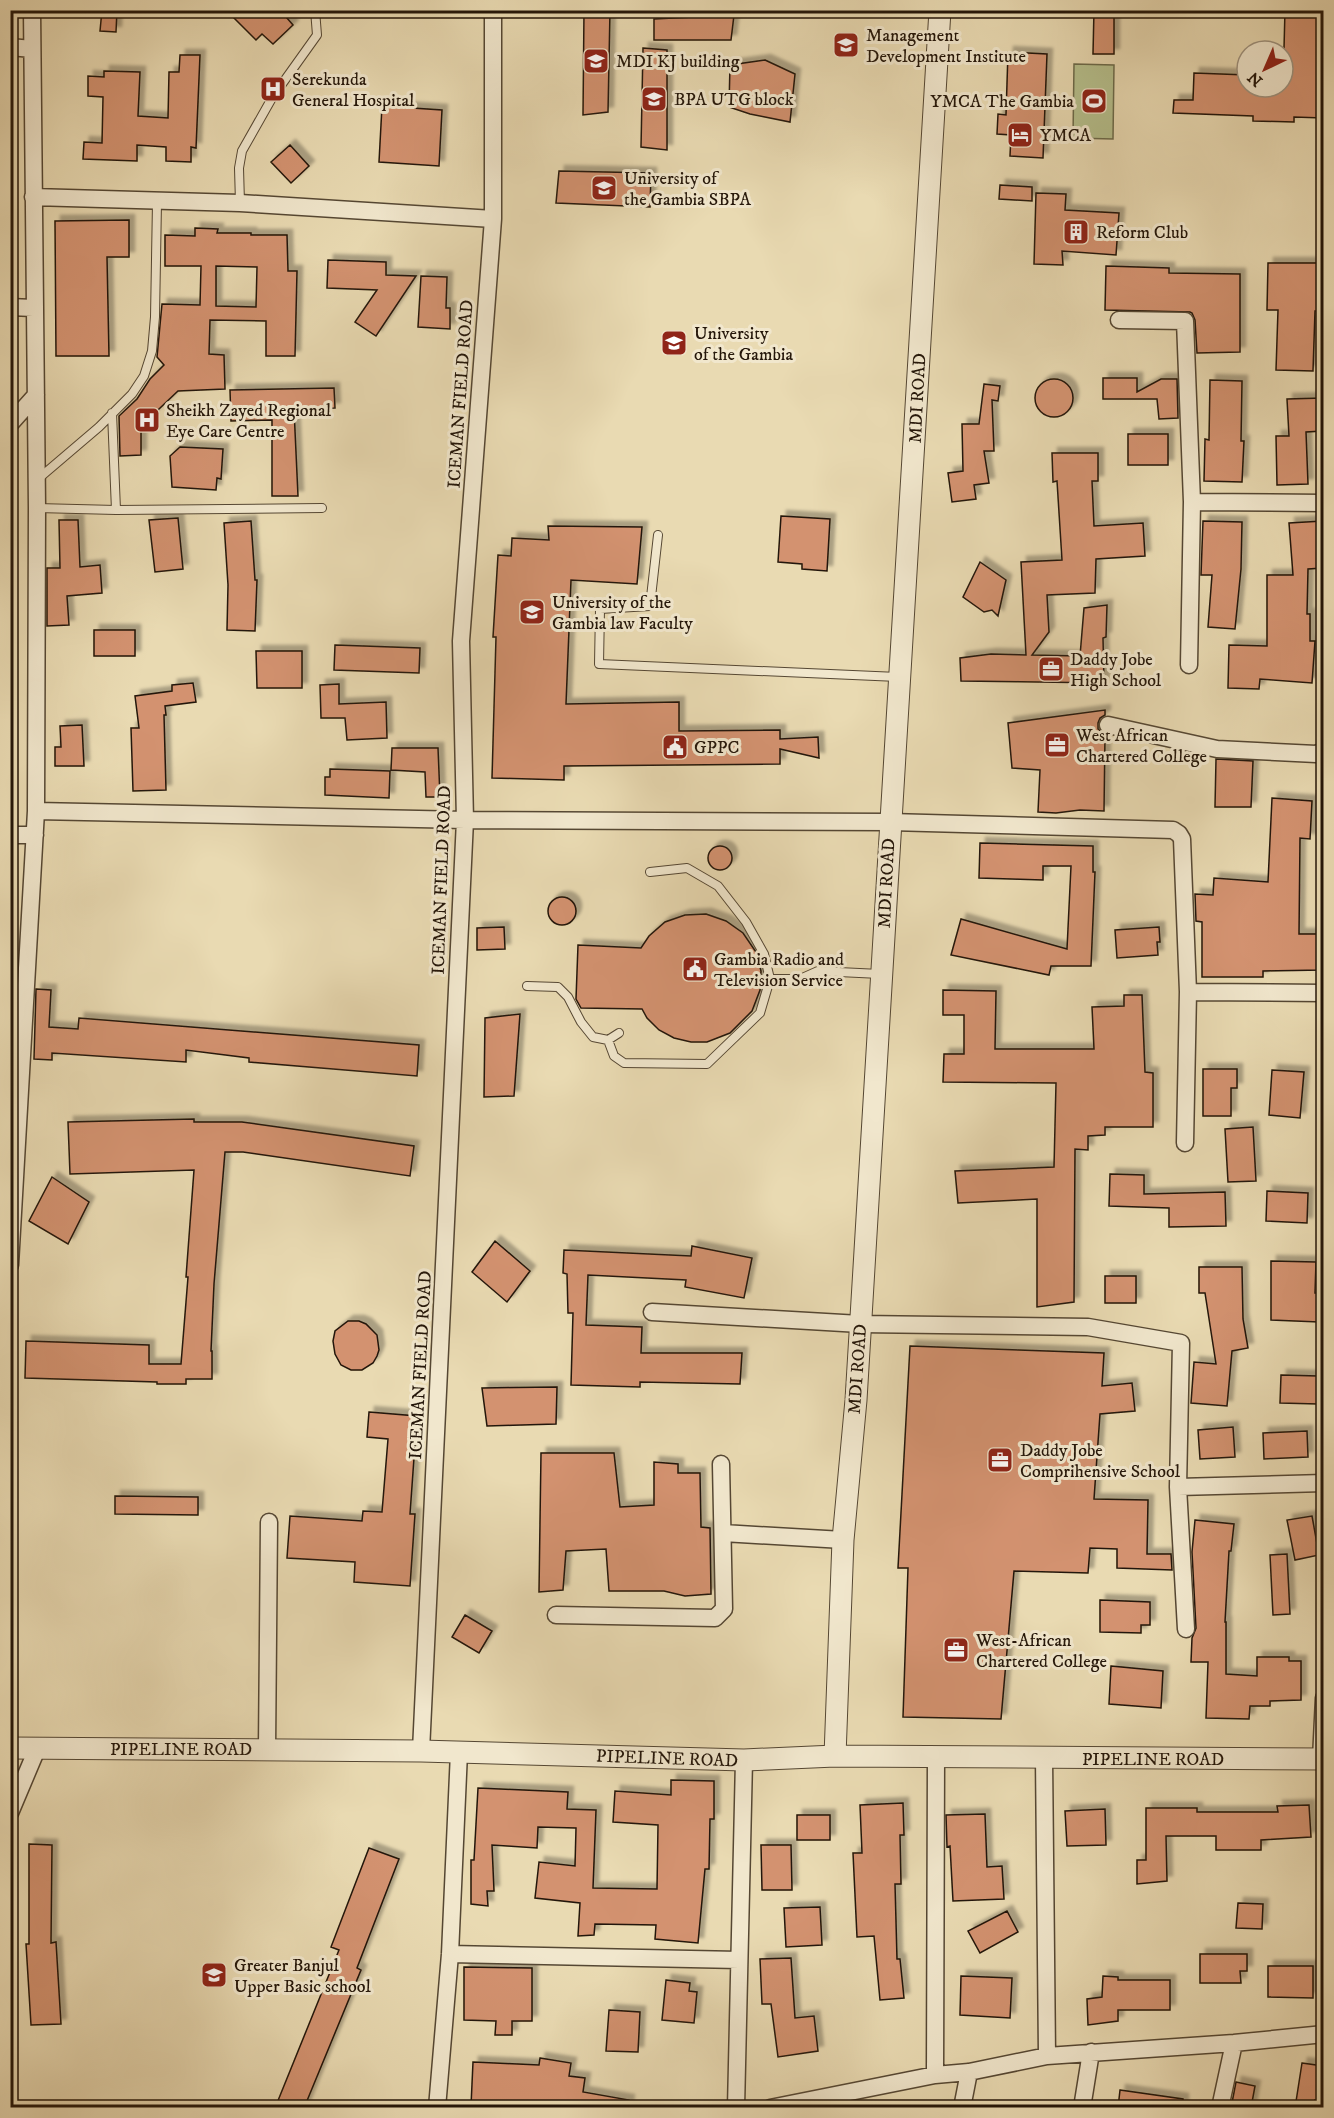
<svg xmlns="http://www.w3.org/2000/svg" width="1334" height="2118" viewBox="0 0 1334 2118" font-family="'IM FELL DW Pica',serif">
  <defs>
    <filter id="shadow"><feDropShadow dx="5.5" dy="-5.5" stdDeviation="1.5" flood-color="#0004"/></filter>
  </defs>
  <rect width="100%" height="100%" fill="#e9dab2"/>
  <filter id="stains"><feTurbulence type="fractalNoise" baseFrequency=".00333" numOctaves="4"/><feColorMatrix values="0 0 0 0 .2 0 0 0 0 .09 0 0 0 0 .02 0 0 0 .5 -.17"/></filter>
  <radialGradient id="worn" r=".72"><stop offset=".6" stop-color="#630" stop-opacity="0"/><stop offset="1" stop-color="#630" stop-opacity=".3"/></radialGradient>
  <path fill="#b6c08d" stroke="#6d6b4b" stroke-width="1.5" d="M1074 64 1114 65 1113 139 1073 138Z"/>
  <path fill="#d39270" stroke="#241609" stroke-width="1.5" fill-rule="evenodd" filter="url(#shadow)" d="M102 10H117L116 32 100 31Z
    M226 10H280L293 25 273 44 262 34 256 40Z
    M584 10H610L608 112 583 115Z
    M1094 10H1114V54H1093Z
    M1285 10H1323V118L1294 117V122L1253 121V116L1173 113 1174 100H1193L1194 73 1247 75V87H1283Z
    M734 15 731 40H654V19Z
    M643 48 667 50V150L641 147Z
    M1008 52 1047 54 1043 158 1010 156 1011 135 997 134 998 114 1006 115Z
    M180 55H200L196 148 191 147V162L166 161V147L137 145V161L83 159 84 142 102 143 103 97 88 96V76L104 77V71L140 72 138 116 168 118 169 72H179Z
    M765 60 795 74 790 122 750 114 729 107 730 65Z
    M382 106 442 110 439 166 379 162Z
    M290 145 309 166 291 183 271 162Z
    M559 171 651 173 650 207 556 203Z
    M1000 185 1032 187V201L999 199Z
    M1036 193 1066 194 1065 210 1119 213 1116 255 1062 251 1063 265 1034 264Z
    M129 220V257H107L109 356H56L55 221Z
    M195 228 218 229 217 233H251V235H287L288 271H297L295 356H266V321L210 320 209 354 224 355 225 389 178 391 141 426V455L120 456 119 416 137 399 150 379 164 365 157 357 162 304 200 305 201 266H165V235L195 236ZM216 266 257 267 256 307 216 306Z
    M328 260 386 262V275L416 276 376 336 355 322 377 290 327 288Z
    M1268 263H1321V285H1317L1318 311H1315L1313 371 1276 370 1278 310H1267Z
    M1106 266 1169 268V273L1240 274V352L1197 353 1195 320 1192 313 1190 312 1105 310Z
    M421 276 447 277 446 308H450V329L418 327Z
    M1103 378H1137V392L1161 379H1177L1178 418 1159 419 1157 399H1103Z
    M1035 398a19 19 0 1 1 38 0a19 19 0 1 1-38 0Z
    M1210 380 1242 381 1241 441H1244L1242 482 1204 481 1205 439 1209 440Z
    M984 384 1000 386 998 401 992 400 994 451H984L989 483 974 485 976 499 952 502 948 473 963 471 962 424H979Z
    M334 388 335 408 294 409 298 496H272V420L231 421 230 390Z
    M1323 398V431L1306 432 1308 484 1277 485 1276 436H1289L1287 399Z
    M1128 434H1168V465H1128Z
    M180 447 223 449 221 479 217 478 216 490 172 487 170 456Z
    M1052 453H1098V481H1092L1094 526 1143 523 1145 556 1096 559 1095 593 1047 595 1049 632 1032 655 1080 656 1084 608 1107 605 1106 637 1103 638 1104 683 961 681 960 658 991 654 1026 655 1021 562 1062 560 1057 481 1053 482Z
    M781 516 830 519 827 571 802 569V564L778 562Z
    M178 518 183 569 155 572 149 520Z
    M59 520H78L80 567 100 565 102 593 67 596 69 625 47 626V568H60Z
    M251 521 255 580H257L255 631 227 630 228 585 224 523Z
    M1203 521 1242 522 1241 569 1235 629 1208 627 1212 575H1201Z
    M1323 521V568L1308 569 1307 614H1310V641H1315L1312 683 1260 679 1259 689 1228 688 1229 645 1267 646V575H1293L1289 523Z
    M548 526 642 527 637 584 571 580 566 704 679 702V731L780 730V739L818 737 819 758 780 749V764L564 766V780L492 778 496 637H493L498 555 511 556 512 538 549 540Z
    M980 562 1006 580 998 616 992 610 984 612 963 597Z
    M94 630H135V656H94Z
    M335 645 420 648 419 673 334 670Z
    M256 651H302V688H257Z
    M193 683 196 702 165 706 166 715H164L166 790 133 791 131 728H139L135 696 172 691V685Z
    M339 684V704L386 702 387 738 347 740 345 718H321L320 685Z
    M1105 710V715L1100 718 1098 723V729L1105 735 1104 811 1080 810 1056 813 1038 812 1040 770 1012 768 1008 723Z
    M82 725 84 766H55V747H61L60 726Z
    M392 748H438L440 797H426L425 772 391 770Z
    M1216 759 1253 761 1251 807H1215Z
    M330 769 390 771 389 798 325 795V777H330Z
    M1272 798 1312 801 1310 839 1300 838 1299 934H1323V970L1263 971V977H1202V922L1196 921 1195 894 1213 895 1214 878 1268 882Z
    M980 843 1093 846V872H1095L1091 966H1051L1049 975 951 955 961 919 1067 949 1071 866H1043V880L979 878Z
    M708 858a12 12 0 1 1 24 0a12 12 0 1 1-24 0Z
    M548 911a14 14 0 1 1 28 0a14 14 0 1 1-28 0Z
    M706 914 726 921 743 933 756 952 761 971 760 990 752 1011 730 1033 707 1042H691L674 1038 659 1030 647 1018 642 1009 581 1008 576 999 578 945 641 948 649 936 665 922 685 915Z
    M504 927 505 949 477 950V928Z
    M1159 927 1160 942H1157L1158 955 1117 958 1115 930Z
    M36 989 51 990 49 1027 78 1029 79 1018 419 1045 417 1076 249 1062V1058L186 1050V1062L52 1053V1060L34 1059Z
    M943 990 996 991 995 1049H1094L1092 1007 1124 1006V995H1142L1145 1072 1153 1073V1127H1105V1135L1088 1136V1150L1075 1149 1074 1302 1037 1307V1199L958 1203 955 1171 1054 1167 1056 1083 943 1082 944 1054H964V1015H943Z
    M520 1014 514 1096 484 1097 485 1018Z
    M1203 1069H1237V1088H1231V1116H1203Z
    M1272 1070 1304 1072 1300 1118 1269 1115Z
    M194 1119V1122H242L414 1146 410 1176 243 1152H225L214 1284 211 1351H212V1379H186V1384H157V1382L25 1378 26 1341 149 1345V1364H181L188 1277H186L194 1170 70 1174 68 1122Z
    M1253 1127 1256 1181 1228 1182 1225 1129Z
    M1110 1174 1144 1175V1194L1225 1192 1226 1226 1169 1227V1208L1109 1206Z
    M52 1177 89 1202 68 1244 29 1221Z
    M1267 1191 1308 1193 1307 1223 1266 1221Z
    M495 1241 530 1271 507 1302 472 1272Z
    M692 1246 752 1258 744 1298 685 1287 686 1280 588 1275 586 1325 642 1327 641 1353H742L740 1384 640 1382V1387L571 1385 573 1313H568L567 1274 563 1273 564 1250 691 1256Z
    M1271 1261 1316 1262 1315 1293H1320L1319 1322 1271 1320Z
    M1199 1267H1242L1243 1319 1248 1348 1232 1351 1227 1406 1191 1403 1194 1362 1216 1364 1205 1293H1199Z
    M1105 1276H1136V1303H1105Z
    M348 1321H359L366 1324 377 1335 379 1350 377 1356 373 1363 362 1370H351L341 1365 335 1354 333 1341 335 1331Z
    M910 1346 1104 1353 1102 1386 1132 1383 1135 1411 1100 1414 1094 1499 1148 1500 1147 1554H1171L1172 1570 1117 1568V1549L1090 1548 1088 1573 1014 1571 1001 1719 903 1717 908 1568H898Z
    M1281 1375 1318 1376V1404L1280 1403Z
    M557 1387 556 1424 487 1426 482 1388Z
    M369 1412 417 1416 410 1514H415L410 1586 354 1582 355 1562 287 1558 290 1516 362 1521 363 1511 382 1512 388 1439 367 1437Z
    M1233 1427 1235 1457 1200 1459 1198 1430Z
    M1307 1431 1308 1457 1264 1459 1263 1433Z
    M541 1453H614L620 1507 654 1505V1462L678 1464V1473H700L701 1527 710 1528 711 1594 685 1596 664 1591H609L606 1549 566 1551 563 1590 539 1592Z
    M115 1496 198 1497V1515L115 1514Z
    M1312 1516 1319 1555 1295 1560 1287 1520Z
    M1195 1520 1234 1524 1231 1551H1229L1225 1622H1226V1674L1257 1676V1657H1289V1661H1301V1700L1270 1701V1706H1250L1249 1719 1206 1718 1208 1662H1191L1192 1638 1196 1628 1192 1552Z
    M1287 1554 1290 1614 1273 1615 1270 1555Z
    M1100 1600 1150 1602V1625H1141V1633L1100 1632Z
    M465 1615 492 1631 479 1653 452 1637Z
    M1111 1666 1163 1671 1161 1708 1109 1704Z
    M671 1780 714 1781V1819H710L709 1869H705L698 1943 655 1939 656 1925 595 1924 594 1935 578 1936 580 1903 535 1898 539 1862 575 1866 576 1828 538 1827 537 1848 492 1845 494 1891H487L488 1906 471 1904V1860H474L478 1788 568 1792 567 1809 596 1810 593 1888 657 1889 658 1825 613 1822 615 1791 671 1795Z
    M903 1803 904 1835H900L901 1884H895L897 1959H900L904 1998 880 2000 874 1936 857 1937 853 1853H862L860 1805Z
    M1309 1805 1311 1837 1261 1840V1850H1216V1836H1166L1167 1881 1137 1884V1860H1146V1808H1197V1812H1278L1277 1806Z
    M1105 1809 1106 1845 1067 1846 1065 1811Z
    M985 1814 987 1867 1002 1866 1004 1899 953 1901 950 1846 947 1847 946 1815Z
    M797 1815H830V1840H797Z
    M29 1844 52 1845 51 1943 56 1942 61 2024 31 2025 26 1944H29Z
    M761 1845H791L792 1890H762Z
    M369 1848 399 1859 357 1968 361 1970 304 2108H275L339 1950 331 1947Z
    M1238 1903 1263 1904 1262 1929 1236 1928Z
    M820 1907 822 1945 786 1947 784 1908Z
    M1007 1911 1018 1932 980 1953 968 1931Z
    M1200 1954H1247V1971H1240L1241 1983H1200Z
    M791 1958 795 2018 814 2016 818 2051 778 2057 771 2004H762L760 1959Z
    M1268 1966H1313V1998L1268 1997Z
    M464 1967 532 1968V2021H512V2035H495L496 2021 464 2020Z
    M961 1976 1012 1978 1010 2018 960 2015Z
    M1103 1976 1118 1977V1980H1170V2010H1118V2021L1088 2025 1087 1999 1102 1997Z
    M666 1980 690 1983 689 1991 697 1992 694 2023 662 2020Z
    M609 2010 640 2012 638 2052 606 2051Z
    M540 2058 571 2063 569 2076 585 2078 583 2092 629 2100 628 2108 471 2106 473 2062 539 2065Z
    M1302 2063 1323 2066V2102L1315 2100 1314 2108H1295Z
    M1236 2082 1255 2086 1251 2108H1231Z
    M1120 2090 1183 2099V2108H1118Z"/>
  <g fill="none" stroke-linecap="round" stroke-linejoin="round">
    <g stroke="#554733" stroke-width="10">
      <path id="service" d="M240 203 239 168 242 151 272 98 317 35 315 10
        M112 413 116 510
        M38 479 99 427 132 394 144 376 152 351 155 317 157 202
        M37 508 116 510 322 508
        M658 535 650 606 600 609 599 664 898 677
        M650 872 687 868 718 886 746 922 764 954 770 979H800L818 971 880 974
        M527 986 558 987 568 997 581 1022 593 1037 608 1040 619 1033
        M608 1040 614 1056 624 1063 707 1064 760 1013 770 979"/>
    </g>
    <g stroke="#554733" stroke-width="19">
      <path id="minor" d="M10 47 32 49
        M33 197 240 203 493 219
        M10 307 33 308
        M1119 320 1185 321 1192 502 1189 665
        M10 424 36 395
        M1192 502 1324 503
        M1108 725 1217 749 1316 754 1324 751
        M36 811 465 820 890 822 1173 830 1179 834 1182 839 1188 992 1185 1143
        M10 835H35
        M1188 992 1324 993
        M10 1265 36 811 37 508 32 10
        M652 1312 860 1324 1088 1327 1181 1343 1178 1487 1186 1629
        M1178 1487 1324 1483
        M723 1533 843 1540
        M556 1615 715 1618 724 1609 721 1464
        M267 1749 269 1522
        M421 1751 465 820 461 641 493 219V10
        M1044 1758 1047 2056
        M1321 1759 1324 1698
        M10 1813 37 1749
        M450 1954 739 1960
        M935 2075 936 1757
        M437 2108 450 1954 459 1752
        M736 2108 744 1760
        M770 2108 935 2075 969 2072 1047 2056 1234 2043 1324 2034
        M962 2108 969 2072
        M1082 2108 1091 2052
        M1220 2108 1234 2043"/>
    </g>
    <g stroke="#554733" stroke-width="23">
      <path id="tertiary" d="M10 1748 421 1751 744 1760 835 1756 1324 1759
        M835 1756 843 1540 856 1400 940 10"/>
    </g>
    <use href="#service" stroke="#f1e7cd" stroke-width="8"/>
    <use href="#minor" stroke="#f1e7cd" stroke-width="16"/>
    <use href="#tertiary" stroke="#f1e7cd" stroke-width="21"/>
  </g>
  <defs>
    <g id="school-square" transform="scale(1.35)"><rect x="-9" y="-9" width="18" height="18" rx="4" fill="#8f2418" stroke="#f1e7cd"/><path d="M0-5L7-2L0 1L-7-2ZM-4 1L0 2.5L4 1V4Q0 6-4 4Z" fill="#fff"/></g>
    <g id="university-square" transform="scale(1.35)"><rect x="-9" y="-9" width="18" height="18" rx="4" fill="#8f2418" stroke="#f1e7cd"/><path d="M0-5L7-2L0 1L-7-2ZM-4 1L0 2.5L4 1V4Q0 6-4 4Z" fill="#fff"/></g>
    <g id="hospital-square" transform="scale(1.35)"><rect x="-9" y="-9" width="18" height="18" rx="4" fill="#8f2418" stroke="#f1e7cd"/><path d="M-5-5h3v3.5h4V-5h3V5h-3V1.5h-4V5h-3Z" fill="#fff"/></g>
    <g id="stadium-square" transform="scale(1.35)"><rect x="-9" y="-9" width="18" height="18" rx="4" fill="#8f2418" stroke="#f1e7cd"/><path d="M0-5a6.5 5 0 1 0 0 10a6.5 5 0 1 0 0-10ZM-3.5-1.8h7v3.6h-7Z" fill="#fff"/></g>
    <g id="hotel-square" transform="scale(1.35)"><rect x="-9" y="-9" width="18" height="18" rx="4" fill="#8f2418" stroke="#f1e7cd"/><path d="M-6-4.5h1.5V1H6V5H4.5V3h-9V5H-6ZM-4 0a1.8 1.8 0 1 1 3.6 0ZM.5 0V-2.5h3Q6-2.5 6 0Z" fill="#fff"/></g>
    <g id="building-square" transform="scale(1.35)"><rect x="-9" y="-9" width="18" height="18" rx="4" fill="#8f2418" stroke="#f1e7cd"/><path d="M-4-6H4V6H1V3H-1V6H-4ZM-2.5-4.3h1.7v1.8h-1.7ZM.8-4.3h1.7v1.8H.8ZM-2.5-1h1.7V.8h-1.7ZM.8-1h1.7V.8H.8Z" fill="#fff"/></g>
    <g id="office-square" transform="scale(1.35)"><rect x="-9" y="-9" width="18" height="18" rx="4" fill="#8f2418" stroke="#f1e7cd"/><path d="M-6-3h4V-5.5h4V-3h4V5H-6ZM-1-4.5V-3h2v-1.5ZM-6 0V1H6V0Z" fill="#fff"/></g>
    <g id="civic-square" transform="scale(1.35)"><rect x="-9" y="-9" width="18" height="18" rx="4" fill="#8f2418" stroke="#f1e7cd"/><path d="M-.6-6.5H3V-4.5H.6V-3L4-1V1h2V6H-6V1h2V-1L-.6-3ZM-1.2 2.5V6h2.4V2.5Z" fill="#fff"/></g>
  </defs>
  <g fill-rule="evenodd">
    <use href="#school-square" x="846" y="45"/>
    <use href="#university-square" x="596" y="61"/>
    <use href="#hospital-square" x="273" y="89"/>
    <use href="#university-square" x="654" y="99"/>
    <use href="#stadium-square" x="1094" y="101"/>
    <use href="#hotel-square" x="1020" y="135"/>
    <use href="#university-square" x="604" y="188"/>
    <use href="#building-square" x="1076" y="232"/>
    <use href="#university-square" x="674" y="343"/>
    <use href="#hospital-square" x="147" y="420"/>
    <use href="#university-square" x="532" y="612"/>
    <use href="#office-square" x="1051" y="669"/>
    <use href="#office-square" x="1057" y="745"/>
    <use href="#civic-square" x="675" y="747"/>
    <use href="#civic-square" x="695" y="969"/>
    <use href="#office-square" x="1000" y="1460"/>
    <use href="#office-square" x="956" y="1650"/>
    <use href="#school-square" x="214" y="1975"/>
  </g>
  <g text-anchor="middle" stroke-width="6" stroke-linejoin="round" paint-order="stroke">
    <g font-size="18" fill="#241609" stroke="#f1e7cd" text-anchor="start">
      <text x="866" y="41">Management<tspan x="866" dy="21">Development Institute</tspan></text>
      <text x="616" y="67">MDI KJ building</text>
      <text x="292" y="85">Serekunda<tspan x="292" dy="21">General Hospital</tspan></text>
      <text x="674" y="105">BPA UTG block</text>
      <text x="1074" y="107" text-anchor="end">YMCA The Gambia</text>
      <text x="1040" y="141">YMCA</text>
      <text x="624" y="184">University of<tspan x="624" dy="21">the Gambia SBPA</tspan></text>
      <text x="1096" y="238">Reform Club</text>
      <text x="694" y="339">University<tspan x="694" dy="21">of the Gambia</tspan></text>
      <text x="166" y="416">Sheikh Zayed Regional<tspan x="166" dy="21">Eye Care Centre</tspan></text>
      <text x="552" y="608">University of the<tspan x="552" dy="21">Gambia law Faculty</tspan></text>
      <text x="1070" y="665">Daddy Jobe<tspan x="1070" dy="21">High School</tspan></text>
      <text x="1076" y="741">West African<tspan x="1076" dy="21">Chartered College</tspan></text>
      <text x="694" y="753">GPPC</text>
      <text x="714" y="965">Gambia Radio and<tspan x="714" dy="21">Television Service</tspan></text>
      <text x="1020" y="1456">Daddy Jobe<tspan x="1020" dy="21">Comprihensive School</tspan></text>
      <text x="976" y="1646">West-African<tspan x="976" dy="21">Chartered College</tspan></text>
      <text x="234" y="1971">Greater Banjul<tspan x="234" dy="21">Upper Basic school</tspan></text>
    </g>
    <g font-size="18" fill="#241609" stroke="#f1e7cd">
      <text transform="translate(460 394) rotate(-86)" y="6">ICEMAN FIELD ROAD</text>
      <text transform="translate(917 398) rotate(-87)" y="6">MDI ROAD</text>
      <text transform="translate(441 880) rotate(-88)" y="6">ICEMAN FIELD ROAD</text>
      <text transform="translate(886 883) rotate(-87)" y="6">MDI ROAD</text>
      <text transform="translate(420 1365) rotate(-87)" y="6">ICEMAN FIELD ROAD</text>
      <text transform="translate(857 1369) rotate(-86)" y="6">MDI ROAD</text>
      <text x="181" y="1755">PIPELINE ROAD</text>
      <text transform="translate(667 1758) rotate(2)" y="6">PIPELINE ROAD</text>
      <text x="1153" y="1765">PIPELINE ROAD</text>
    </g>
  </g>
  <rect width="1334" height="2118" fill="none" stroke="#e9dab2" stroke-width="36"/>
  <rect x="12" y="12" width="1310" height="2094" fill="none" stroke="#241609" stroke-width="3"/>
  <rect x="18" y="18" width="1298" height="2082" fill="none" stroke="#241609" stroke-width="1.5"/>
  <g transform="translate(1265 69) rotate(224)"><circle r="28" fill="#f1e7cd" stroke="#9f937f" stroke-width="1.5"/>
  <path d="M0-4.5L10 22L0 15L-10 22Z" fill="#8f2418"/>
  <text y="-9" font-size="16" font-weight="bold" text-anchor="middle" fill="#241609">N</text>
  </g>
  <rect width="100%" height="100%" filter="url(#stains)"/>
  <rect width="100%" height="100%" fill="url(#worn)"/>
</svg>
